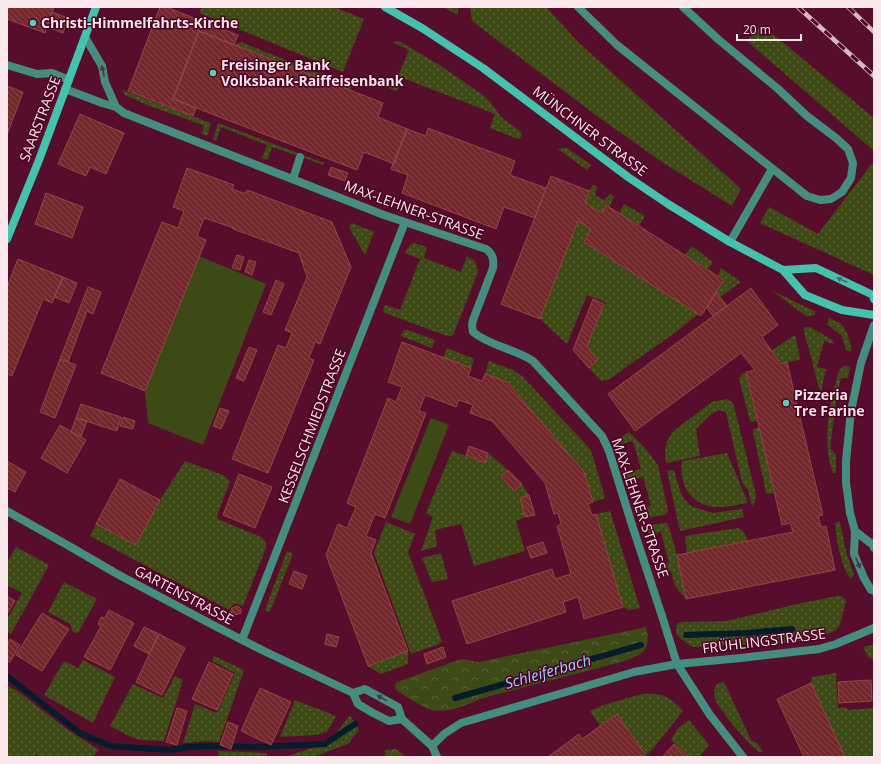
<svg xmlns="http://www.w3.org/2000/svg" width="881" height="764" viewBox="0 0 881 764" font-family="'Open Sans',sans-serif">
  <defs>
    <pattern id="grass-dots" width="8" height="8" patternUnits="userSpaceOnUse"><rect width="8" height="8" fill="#3e4a15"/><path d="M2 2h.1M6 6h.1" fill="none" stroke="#5b6437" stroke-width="1.8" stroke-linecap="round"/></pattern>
    <pattern id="forest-crowns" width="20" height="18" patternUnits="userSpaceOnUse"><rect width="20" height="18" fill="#3e4a15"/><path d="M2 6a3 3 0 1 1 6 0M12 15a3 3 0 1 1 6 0" fill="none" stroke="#5b6437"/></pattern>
    <pattern id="building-back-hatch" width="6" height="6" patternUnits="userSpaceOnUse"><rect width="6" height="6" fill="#74282c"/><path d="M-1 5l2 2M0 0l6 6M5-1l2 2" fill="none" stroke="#89474b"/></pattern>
  </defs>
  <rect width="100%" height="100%" fill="#570e2c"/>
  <path fill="url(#grass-dots)" d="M202 7H334L364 19 343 72 199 13Z
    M443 7H458V15Z
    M470 7H546L578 42 741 189 732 206 662 162 597 116 472 21Z
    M762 25 874 118V151L747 41Z
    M395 41H399L441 66 483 95 491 103 501 117 520 131 522 134 520 139 515 138 490 128 495 114 403 78 397 91 383 86 380 82 382 81 394 86 409 50 394 43Z
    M241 42 351 86V90L234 45Z
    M122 90 211 123 207 136 202 134 203 130V125L147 105 125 95Z
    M218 123 324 163V165L272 147 267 160 262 158 267 145 221 127 216 141 213 139Z
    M567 148 591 165 587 170 558 149Z
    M874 161V275L760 223 769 207 818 234Z
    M593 185 597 187 595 195 604 200 610 194 614 197 609 207 606 205 602 213 585 203 589 191Z
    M624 204 645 216 639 226 619 213Z
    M578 221 591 229 584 242 698 314 676 332 608 380 601 381 589 368 598 360 587 347 604 304 607 303 587 295 567 344 540 319Z
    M352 223 374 232 365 255 350 229V225Z
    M414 243 427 247 424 258 461 272 467 256 475 261 478 272 454 333 452 336H447L385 313 383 311 385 305 400 310 420 259 405 253C407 248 409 245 414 243Z
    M692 246 713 262 708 269 685 255Z
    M721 268 741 282 720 297 716 292 724 280 718 275Z
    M771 290 810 309 816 312C814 316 811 317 806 316Z
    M829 318C833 320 838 322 841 324 848 331 850 342 852 352L846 350 842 336 827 324Z
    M806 327H810L831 339 833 341 834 344 824 341 817 367 826 369 821 393C816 380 814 367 810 353 808 345 804 337 804 328Z
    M404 330H408L435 340 432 348 401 336Z
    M793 336H795L796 339 800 359 798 360 781 364 772 352 774 349Z
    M447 348 474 359 471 368 443 358Z
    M489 361 513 370 522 376 591 450 605 498 593 502 583 472 507 382 485 374Z
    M844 366 850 367 848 378H841L836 402 830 448 836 455V473H833C821 442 830 401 839 371L840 369Z
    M746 372 757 421 753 422 750 421 739 379 741 375Z
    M727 399 733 403 735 410 756 495 755 502 752 506 748 490 742 482 726 412 719 410 711 414 696 429 700 456 666 463C664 448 665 440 676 429L712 402 721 400Z
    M759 427 774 493 769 494 766 493 753 432V429Z
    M629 432 644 447 658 465 668 511 667 513 664 515 642 519 636 510 651 506 643 477 628 481 626 474 641 469 633 441 617 445 616 441Z
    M452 451 484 462 488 453 508 470 501 477 514 491 522 484 529 495 520 498 525 517 516 521 525 551 474 566 461 524 435 530 437 546 421 551 433 517 426 513Z
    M727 453 748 503C739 504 730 507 720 507 700 508 683 494 682 474 681 469 682 465 682 461Z
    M185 461 223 475 230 481 217 516 218 519 261 537 266 542V548L243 606 237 604H233L229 610 90 536 96 524 160 500Z
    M674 470 680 491 684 499 691 506 713 513 742 509 744 517 680 531 667 471Z
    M610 511 640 608 629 610 623 607 596 514Z
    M839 521 840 523 847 555 854 574 852 578 849 577C840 562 837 542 835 524Z
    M386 522 415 534 408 552 442 641 439 644 411 654 374 553Z
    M663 523H667L669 527 677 555 686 599 675 586 671 571 659 574 657 566 669 563 661 532 649 535 646 526Z
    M738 528C744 531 746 534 747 541L687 553 685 536Z
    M16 547 49 565 11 634 7 631V619L22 593 7 585V562Z
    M287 551 293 554 271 609 269 612 266 611V607Z
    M441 553 448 579 432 582 422 558Z
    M64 582 97 599 78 633 73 632 70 624 48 612Z
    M837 596C842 596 845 597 846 602L842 616 840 625 835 631 805 641 769 644 693 647 681 639 676 633V627L677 624 681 622 727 621 797 604Z
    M872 645H874V659L869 658 863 647Z
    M408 651V664L381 674 368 666Z
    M214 656 244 670 219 742 205 741 183 743 195 704 217 713 235 673 212 661Z
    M83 660 115 677 93 723 44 695 64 661 78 668Z
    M836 673 838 708 845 707 848 710 873 708 874 757H845L811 683 812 677Z
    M175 676 183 680 164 741 140 740 127 735 110 726 133 684 163 698Z
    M724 682 751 740 758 744 763 752C760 752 759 752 757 750 749 745 717 707 715 699 713 694 714 688 717 684Z
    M7 686 16 690 68 730 99 750 93 757H40L36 754 34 757H7Z
    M642 694C663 693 669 696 683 711L651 751 644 757H641L645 754 617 714 600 726 590 711 604 705Z
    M295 700 336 716 327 732 315 735 280 737Z
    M350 715 359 730 348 744 321 754 312 757H284L312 748 334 736Z
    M689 720 709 745 699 757H689L671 740 678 728Z
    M218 751 266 753 268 757H219Z"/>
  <path fill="url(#forest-crowns)" d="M646 627C652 652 641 655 621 662L483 698C467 705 443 716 426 708 416 703 406 696 396 690L395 687 396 683 400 681 461 659 479 662Z
    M396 749 406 757H385V750Z"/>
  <path fill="#3e4a15" d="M199 256 266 284 203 445 148 423 145 391Z
    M431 418 449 425 410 524 391 517Z"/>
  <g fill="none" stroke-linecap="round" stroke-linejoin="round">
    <path stroke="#051c2b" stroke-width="6" d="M686 635 746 633 792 629
      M7 676 80 733 110 746 170 750 189 747 210 746 259 747 325 744 355 724
      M455 698 641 645"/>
  </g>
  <path fill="url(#building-back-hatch)" stroke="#944546" d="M7 7H54L45 33 7 19Z
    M160 7H166L238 35 234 45 199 31 173 99 196 108 193 116 128 91Z
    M52 12 68 18 63 33 47 27Z
    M199 31 383 103 378 117 407 129 394 164 364 152 357 170 173 99Z
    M7 86 23 92 7 135Z
    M80 114 124 133 106 174 90 167 86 176 58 164Z
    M428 128 515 161 510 175 546 188 535 218 504 207 496 229 402 193 408 175 391 169 407 129 426 136Z
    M331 167 348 173 345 181 328 175Z
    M187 168 234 185 232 189 243 193H246L247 190 332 222 351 267 320 344 315 342 309 358 314 360 268 473 232 459 278 345 286 348 292 333 285 330 307 277 299 253 233 229V228L231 227 204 218 197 236 206 240 145 391 101 373 162 222 178 228 184 211 173 207Z
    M551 176 589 191 585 203 602 213 606 205 724 280 701 316 584 242 591 229 578 221 540 319 501 304Z
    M46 193 83 207 72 238 35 224Z
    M237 255 244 257 240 270 232 268Z
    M18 259 63 277 52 303 43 299 12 376 7 374V287Z
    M249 260 256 262 252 275 245 272Z
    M63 277 77 283 69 303 54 297Z
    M276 280 284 284 271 315 263 312Z
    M88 287 101 292 93 314 87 311 68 362 60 359Z
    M751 288 778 325 762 337 781 364 787 362 823 515 818 516 821 527 826 526 835 570 686 599 677 555 793 532 790 523 782 525 746 372 755 370 741 353 635 431 608 394Z
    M716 292 727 306 713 316 707 308Z
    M593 299 604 304 587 347 598 360 589 368 573 350Z
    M402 342 471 368 468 376 482 381 485 374 507 382 584 472 593 502 588 504 592 515 596 514 623 607 584 619 578 597 563 602 566 612 467 644 452 601 552 569 555 579 571 574 557 526 561 524 558 513 554 514 545 483 492 421 470 413 473 405 459 400 456 407 425 395 419 411 426 413 385 518 375 514 366 536 376 540 371 553 408 651 368 666 326 555 338 524 347 528 356 507 347 503 388 398 396 402 402 387 388 382Z
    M249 347 257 350 244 381 236 378Z
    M60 359 76 365 55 418 40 412Z
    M81 404 121 417 117 431 76 418Z
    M220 408 229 411 221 429 213 426Z
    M123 417 135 421 133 429 120 426Z
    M76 418 87 421 81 437 71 432Z
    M60 425 86 440 67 473 41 458Z
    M469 446 488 453 485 463 466 455Z
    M7 461 26 472 15 492 7 488Z
    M508 470 522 484 514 491 501 476Z
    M239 474 272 487 255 528 223 515Z
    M120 479 160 500 136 545 96 524Z
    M529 495 535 515 525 517 520 498Z
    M543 542 547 553 531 558 527 547Z
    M294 571 307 576 302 589 289 584Z
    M7 596 15 601 7 614Z
    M238 606 241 609V613L235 615 231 612 232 608Z
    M109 610 134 623 110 670 84 657 101 626 98 624 101 617 105 618Z
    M42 613 69 629 42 671 16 655Z
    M144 627 159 634 149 654 134 646Z
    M159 634 185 648 162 695 136 682Z
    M327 634 339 637 336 647 325 644Z
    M10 639 20 645 10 662 7 661V645Z
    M443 647 446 657 427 664 424 654Z
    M209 662 233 674 217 710 192 699Z
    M871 680 872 701 839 703 838 682Z
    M811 683 845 757H804L777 699Z
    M260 688 291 702 271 745 241 731Z
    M177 708 187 711 177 745 166 742Z
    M617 714 645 754 641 757H548L579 734 582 739Z
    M228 722 238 726 231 749 220 745Z
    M674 744 689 757H662Z"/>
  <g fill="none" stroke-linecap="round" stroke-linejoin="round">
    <path stroke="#468d81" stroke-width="8" d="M578 7 617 45 807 196 820 200 831 199 842 192 851 178 853 163 848 149 836 138 807 116 777 88 719 40 683 7
      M293 179 300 157
      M730 242 772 169"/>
    <path stroke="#468d81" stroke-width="8" d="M85 37 102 66 105 82 116 107
      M7 65 37 74 52 73 69 80
      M65 89 89 98 102 103 116 107 124 113 172 132 384 215 486 249C493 254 494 259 493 268L473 320 472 325 473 332C490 346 515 349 533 361L602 436 609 451 632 525 662 616 677 664 710 715 743 757
      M874 325 861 363 851 411 846 461V483L848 497 850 513 855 531 854 554 864 578 871 590 874 591
      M7 511 69 546 119 575 213 625 266 652 353 693 358 704 373 713 389 721 402 719
      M855 531 873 545 874 548
      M242 640 405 222
      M353 693 365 689 398 707 402 719 432 746 437 757
      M432 746 444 734 461 723 634 672 677 664 741 658 819 649 836 644 874 628"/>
    <path stroke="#45c2ae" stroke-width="8" d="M385 7 422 28 483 68 628 177 668 204 730 242 783 270 805 295 827 304 842 310 874 315
      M7 239 39 160 96 7
      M783 270 816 268 873 295 874 299"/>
    <g stroke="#d7b9c2" stroke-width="4.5">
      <path id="rail" d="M798 7 874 76
        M848 7 874 32"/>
    </g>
    <use href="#rail" stroke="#4b0123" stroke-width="3" stroke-dasharray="9" stroke-linecap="butt"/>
  </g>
  <defs><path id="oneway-solid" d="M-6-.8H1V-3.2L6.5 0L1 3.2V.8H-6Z"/></defs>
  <g fill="#493949">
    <use href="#oneway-solid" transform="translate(103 71) rotate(-103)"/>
    <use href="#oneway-solid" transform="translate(858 563) rotate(67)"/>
    <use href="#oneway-solid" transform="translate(382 698) rotate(-151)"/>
  </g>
  <use fill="#486b6f" href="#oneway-solid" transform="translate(842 280) rotate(-155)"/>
  <g fill="#5bcebb" stroke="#4b0123" stroke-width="1.5">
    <circle cx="33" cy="23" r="4"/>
    <circle cx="213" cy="73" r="4"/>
    <circle cx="786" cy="403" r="4"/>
  </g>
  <g text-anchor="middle" stroke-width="3" stroke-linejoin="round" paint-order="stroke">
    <g font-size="14" font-weight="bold" fill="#fae7eb" stroke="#4b0123" text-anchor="start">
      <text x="41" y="28">Christi-Himmelfahrts-Kirche</text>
      <text x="221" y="70">Freisinger Bank<tspan x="221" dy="16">Volksbank-Raiffeisenbank</tspan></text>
      <text x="794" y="400">Pizzeria<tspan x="794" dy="16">Tre Farine</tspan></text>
    </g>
    <g font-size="14" fill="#fae7eb" stroke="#4b0123">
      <text transform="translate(40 119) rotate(-69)" y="5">SAARSTRASSE</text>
      <text transform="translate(590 131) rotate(37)" y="5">MÜNCHNER STRASSE</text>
      <text transform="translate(414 210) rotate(20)" y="5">MAX-LEHNER-STRASSE</text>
      <text transform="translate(312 426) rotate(-69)" y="5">KESSELSCHMIEDSTRASSE</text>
      <text transform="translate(640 508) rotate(71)" y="5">MAX-LEHNER-STRASSE</text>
      <text transform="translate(184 595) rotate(28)" y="5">GARTENSTRASSE</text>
      <text transform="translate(764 641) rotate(-7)" y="5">FRÜHLINGSTRASSE</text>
    </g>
    <g font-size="15" font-style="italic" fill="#9cd3fd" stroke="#4b0123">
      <text transform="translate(548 672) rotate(-16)" y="5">Schleiferbach</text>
    </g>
  </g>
  <rect width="881" height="764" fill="none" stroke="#fae7eb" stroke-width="16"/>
  <path d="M737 34v6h64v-6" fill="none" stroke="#fae7eb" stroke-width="2"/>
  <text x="743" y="34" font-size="12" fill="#fae7eb" stroke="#4b0123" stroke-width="3" paint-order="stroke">20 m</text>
</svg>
